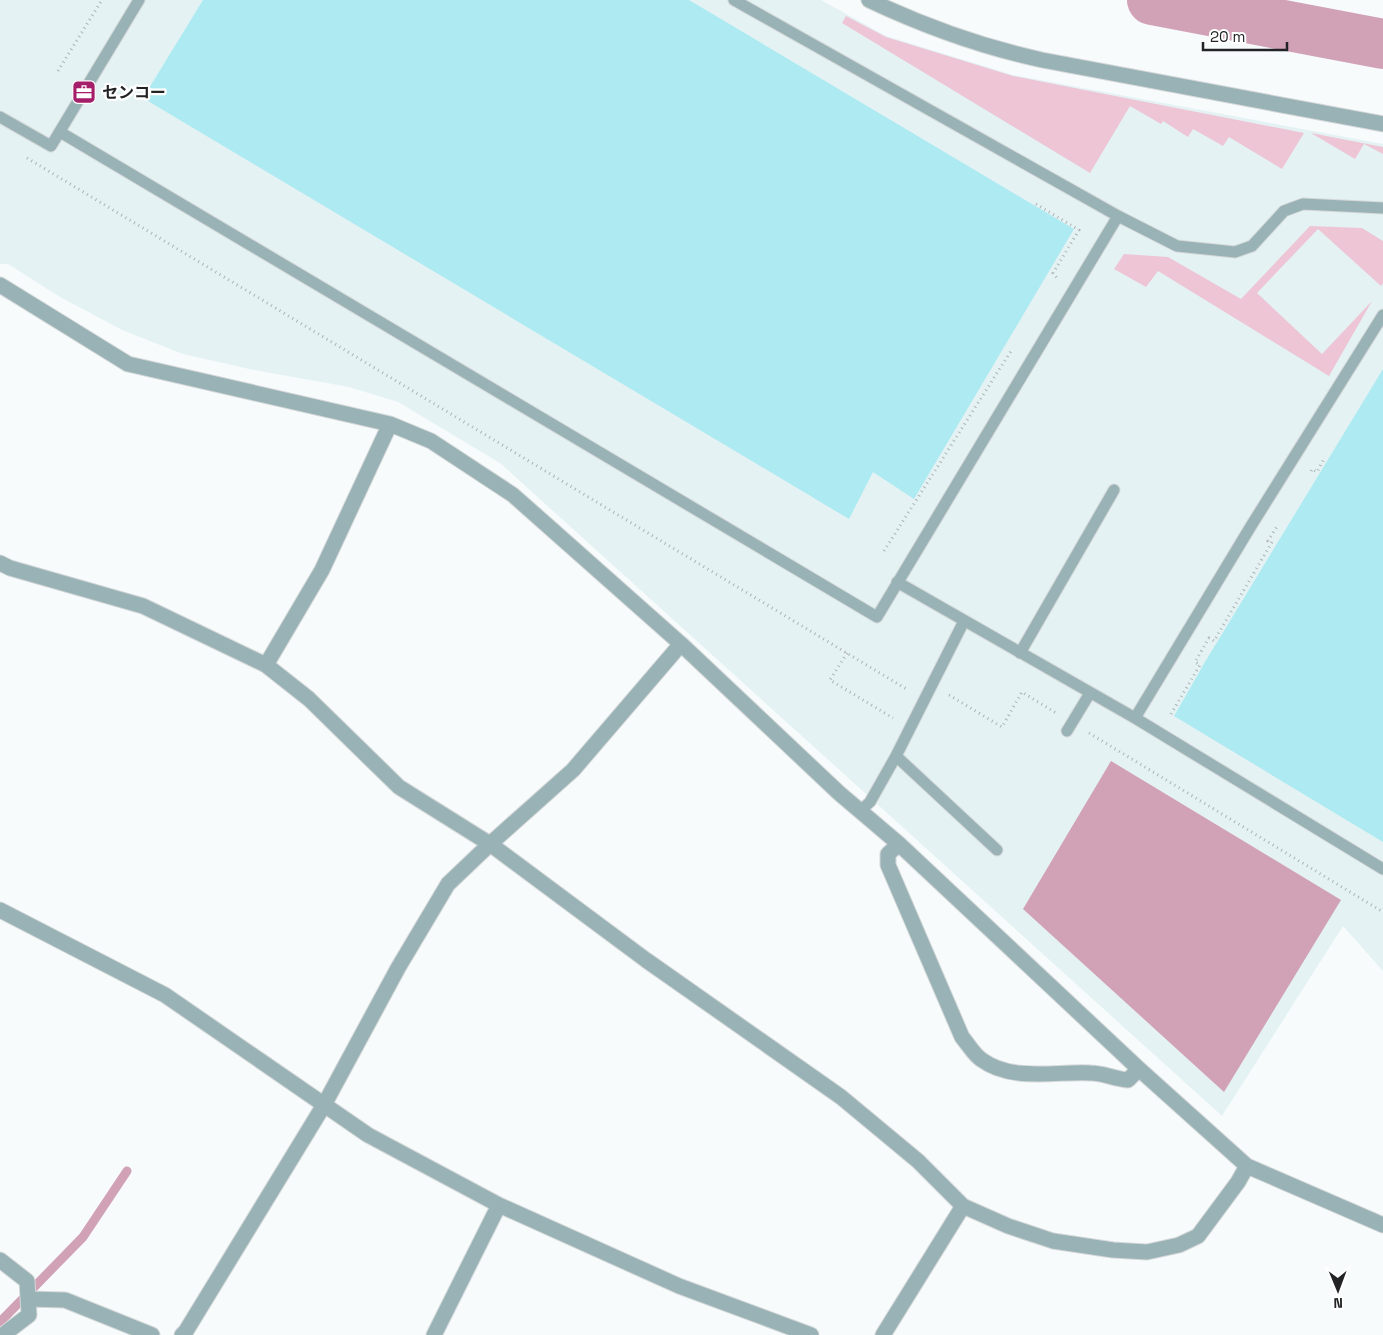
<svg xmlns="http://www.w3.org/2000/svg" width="1383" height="1335" viewBox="0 0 1383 1335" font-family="'Space Grotesk','Noto Sans JP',sans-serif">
  <rect width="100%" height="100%" fill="#f7fbfc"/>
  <path fill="#e4f2f4" d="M0 0H821L886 36 1013 75 1383 144V971L1343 926 1222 1116 500 463 398 402 349 387 254 370 183 354 122 330 60 297 8 264H0Z"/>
  <path fill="#edc5d5" d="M846 16 886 37 1013 76 1304 133 1282 169 1229 137 1223 146 1193 129 1188 137 1163 121 1161 124 1130 106 1090 173 842 23Z
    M1311 133 1383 147V154L1364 144 1355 159Z
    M1310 226 1362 228 1383 241V283L1381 286 1318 229 1257 293 1322 354 1372 301 1329 376 1158 271 1146 287 1114 269 1124 254 1168 257 1241 299Z"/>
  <path fill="#d1a1b5" d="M1111 761 1341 900 1224 1092 1023 909Z"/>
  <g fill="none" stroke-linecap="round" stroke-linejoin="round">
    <path stroke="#d1a1b5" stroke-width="9" d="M0 1322 83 1237 127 1171"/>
    <path stroke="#d1a1b5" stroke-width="50" d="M1152 0 1383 44"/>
  </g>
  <path fill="#adeaf1" d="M203 0H689L1074 229 914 499 873 472 849 519 143 98Z
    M1383 369V842L1174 716 1205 662Z"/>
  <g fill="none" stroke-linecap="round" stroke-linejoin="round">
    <g stroke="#d5d8d9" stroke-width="13">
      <path id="lane" d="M0 117 51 146 139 0
        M60 132 877 617 1118 216 734 0
        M1118 216 1177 246 1235 252 1252 246 1284 211 1303 204 1383 208
        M1383 315 1251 526 1135 718 1383 869
        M897 582 1135 718
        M1020 653 1114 490
        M1067 731 1090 693
        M896 756 997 850
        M861 810 870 802 896 756 964 621"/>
    </g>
    <g stroke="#d5d8d9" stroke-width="17">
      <path id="street" d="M869 0C924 26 982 47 1042 60L1383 124
        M0 285 128 364 390 424 431 441 513 495 681 644 839 793 899 844 1139 1069 1247 1166 1383 1225
        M0 563 10 568 143 606 266 665 309 699 399 787 490 844 646 960 841 1097 918 1161 963 1206 1008 1226 1053 1241 1113 1250 1147 1252 1179 1245 1198 1236 1238 1182 1247 1166
        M266 665 322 570 390 424
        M899 844 888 854V865L962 1037C968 1044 974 1055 982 1060 1012 1082 1056 1071 1091 1073 1103 1073 1115 1079 1128 1080L1139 1069
        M0 910 165 995 368 1135 499 1205 679 1286 811 1335
        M0 1260 27 1281 29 1315 3 1335
        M28 1299 65 1300 152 1335
        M182 1335 186 1331 324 1105 398 968 448 884 490 844 573 770 681 644
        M434 1335 499 1205
        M883 1335 963 1206"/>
    </g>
    <path stroke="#afb2b3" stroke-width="3" stroke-dasharray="1 4" stroke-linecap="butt" d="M58 71 102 0
      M27 158 908 690
      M1036 204 1079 230 1053 273 1057 278
      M1311 471 1312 469 1317 472 1324 459
      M884 551 1011 351
      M847 653 830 680 893 718
      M949 695 1002 727 1022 692 1056 713
      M1171 714 1200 665 1195 662 1209 638 1214 641 1272 542 1268 541 1278 525
      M1089 733 1383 912"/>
    <use href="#lane" stroke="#99b2b5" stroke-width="11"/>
    <use href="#street" stroke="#99b2b5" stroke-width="15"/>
  </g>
  <defs>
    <g id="office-square" transform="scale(1.25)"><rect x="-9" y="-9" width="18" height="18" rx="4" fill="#a41e6a" stroke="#fff"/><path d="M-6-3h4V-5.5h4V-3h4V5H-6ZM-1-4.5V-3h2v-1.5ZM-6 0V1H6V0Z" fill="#fff"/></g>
  </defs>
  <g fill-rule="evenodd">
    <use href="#office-square" x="84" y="92"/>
  </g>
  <g text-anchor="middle" stroke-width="4.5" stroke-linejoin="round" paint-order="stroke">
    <g font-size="16" font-weight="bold" fill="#222324" stroke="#fff" text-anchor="start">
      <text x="102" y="98">センコー</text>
    </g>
  </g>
  <g transform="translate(1338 1290) rotate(179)" stroke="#ffffff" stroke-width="4" paint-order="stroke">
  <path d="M0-4L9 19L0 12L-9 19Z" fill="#222324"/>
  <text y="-8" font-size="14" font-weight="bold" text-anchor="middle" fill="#222324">N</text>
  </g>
  <path d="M1203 42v8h84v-8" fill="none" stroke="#222324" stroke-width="2.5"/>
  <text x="1210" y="42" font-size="15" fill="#222324" stroke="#ffffff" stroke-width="4" paint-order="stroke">20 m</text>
</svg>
